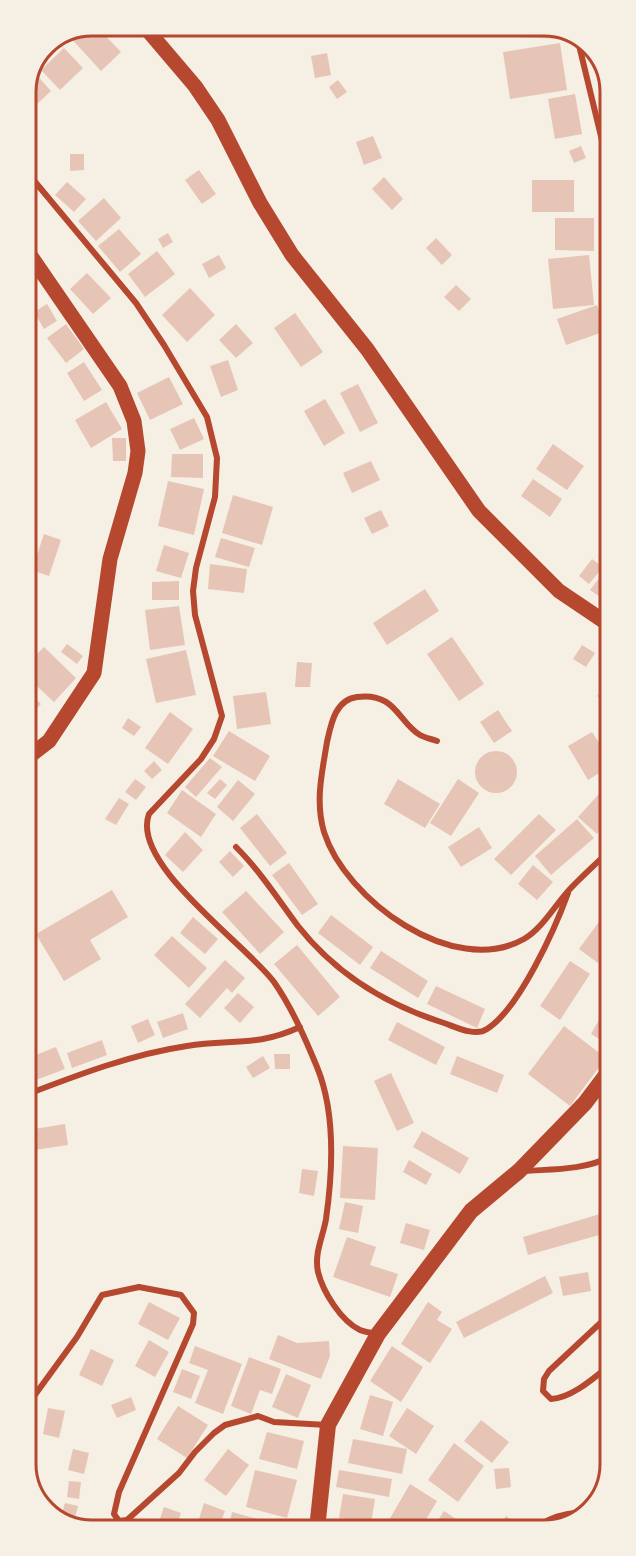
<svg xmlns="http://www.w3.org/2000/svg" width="636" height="1556" viewBox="0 0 636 1556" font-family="Figtree,sans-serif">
  <rect width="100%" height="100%" fill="#f6efe4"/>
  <path fill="#e6c5b7" d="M92 26H96L121 52 101 71 68 35Z
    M501 26H548L561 30 560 39 500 36Z
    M560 43 567 90 510 99 503 52Z
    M64 48 83 68 60 90 41 70Z
    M327 53 331 75 315 78 311 56Z
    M34 72 51 91 34 107 26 98V88Z
    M338 80 347 92 337 99 329 87Z
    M575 94 582 134 555 139 548 99Z
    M373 136 382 158 364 165 356 142Z
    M581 146 586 158 574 163 569 151Z
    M70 154H84V170L70 171Z
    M199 170 216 194 202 204 185 180Z
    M384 177 403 199 392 210 372 189Z
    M532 180H574V212H532Z
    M67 182 86 199 74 212 55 195Z
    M104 198 121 218 96 241 78 221Z
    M555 218H594V251L555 250Z
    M119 229 141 254 120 272 98 246Z
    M168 233 173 242 163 248 158 239Z
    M436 238 452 255 442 265 426 248Z
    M157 251 175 274 145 297 128 274Z
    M219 255 226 268 209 278 202 264Z
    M589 255 594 305 553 309 548 259Z
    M87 273 111 298 93 314 70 289Z
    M456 285 471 299 459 311 444 297Z
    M190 288 215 315 187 342 162 315Z
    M47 304 57 321 44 329 34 312Z
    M597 305 606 331 566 345 557 319Z
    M295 313 323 352 301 367 274 328Z
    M66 324 84 349 66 363 47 338Z
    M236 324 253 343 236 358 219 340Z
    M228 360 238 390 221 397 210 366Z
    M84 362 102 390 84 401 67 373Z
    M169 377 183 404 150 420 137 393Z
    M358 384 378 423 360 432 340 393Z
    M325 399 345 433 324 446 304 411Z
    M106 402 122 429 91 448 75 420Z
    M194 418 204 439 180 450 170 429Z
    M112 438H126V461H113Z
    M553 444 584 466 567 490 536 469Z
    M172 454H203V478L171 477Z
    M371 461 380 480 352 493 343 473Z
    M533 479 562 499 550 517 521 496Z
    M168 481 204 489 194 535 158 526Z
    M233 495 273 507 262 545 222 533Z
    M381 510 389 526 372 534 364 518Z
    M44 534 61 540 49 576 32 570Z
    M221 538 255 548 249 567 215 557Z
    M164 545 189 553 181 578 156 571Z
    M592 559 603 567 589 584 579 576Z
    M210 564 247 569 244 593 208 589Z
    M604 572 608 575V591L603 599 590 590Z
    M179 581V600H152V582Z
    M425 589 439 611 387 645 373 623Z
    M179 606 185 645 150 650 145 610Z
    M452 637 484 684 459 701 427 654Z
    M67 644 83 656 77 664 61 652Z
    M582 645 595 653 586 667 573 659Z
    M44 647 76 678 54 702 27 677V664Z
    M186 650 196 695 156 703 146 659Z
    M297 662 312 663 310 687H295Z
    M609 683V707L597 696Z
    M27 690 41 704 27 719Z
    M266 692 271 724 237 729 233 696Z
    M498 710 512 731 494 743 480 722Z
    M170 712 193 729 168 764 145 748Z
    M128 718 141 727 134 736 122 728Z
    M229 731 270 756 255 781 213 756Z
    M592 732 609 758V767L588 780 568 746Z
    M475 772a21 21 0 1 1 42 0a21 21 0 1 1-42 0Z
    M210 758 222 767 196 797 185 787Z
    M154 761 162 770 152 779 144 771Z
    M135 779 146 787 136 800 125 792Z
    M220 779 227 785 215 799 207 793Z
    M398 779 440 804 425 828 384 804Z
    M458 779 479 793 451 836 430 823Z
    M238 780 255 794 233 821 217 807Z
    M609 783V820L597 834 578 817Z
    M182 790 216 814 201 837 167 813Z
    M119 798 129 804 116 825 105 819Z
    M257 814 287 853 270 866 240 828Z
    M539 814 556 830 511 875 494 859Z
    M577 819 594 838 551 875 535 856Z
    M479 827 492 848 461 867 448 847Z
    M185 832 203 850 183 872 165 855Z
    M230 851 244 866 233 877 219 862Z
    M289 863 318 904 302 915 272 875Z
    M533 865 553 882 537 900 518 884Z
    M112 890 128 917 90 940 101 959 64 981 36 934Z
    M246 891 284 932 260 954 222 912Z
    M609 908V947L598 963 579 949Z
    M331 915 373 947 360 965 318 933Z
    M193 917 218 939 205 954 180 933Z
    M172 936 207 968 189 988 154 955Z
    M297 945 340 997 318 1016 274 964Z
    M381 951 428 981 418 998 370 968Z
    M225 960 245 978 232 993 227 988 200 1018 185 1004Z
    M570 961 590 974 560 1020 540 1006Z
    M436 986 485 1009 477 1028 427 1004Z
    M238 993 254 1007 240 1023 224 1008Z
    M609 1002V1045L591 1034Z
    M183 1013 188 1029 163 1038 157 1022Z
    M148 1019 155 1035 138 1043 131 1026Z
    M397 1022 445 1047 436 1065 388 1040Z
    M564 1026 606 1058 570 1106 528 1074Z
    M102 1040 107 1055 72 1068 67 1053Z
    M56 1047 65 1069 28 1083V1058Z
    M274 1054H290V1069H275Z
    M263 1056 270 1068 253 1078 246 1067Z
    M457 1056 504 1075 497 1093 450 1074Z
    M391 1073 414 1123 397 1131 374 1081Z
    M65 1124 68 1145 28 1151V1130Z
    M422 1131 469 1158 460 1174 413 1147Z
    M343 1146 378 1148 375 1200 340 1198Z
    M409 1160 432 1174 426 1185 403 1172Z
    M302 1169 318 1171 314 1196 299 1193Z
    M345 1202 363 1206 358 1233 339 1229Z
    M610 1211V1232L528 1255 523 1237Z
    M406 1223 430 1230 424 1250 400 1243Z
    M347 1237 376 1247 370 1265 398 1274 390 1297 333 1277Z
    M588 1272 591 1291 563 1296 559 1277Z
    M545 1276 553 1293 464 1338 456 1322Z
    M149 1302 180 1318 168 1340 138 1324Z
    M428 1302 442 1312 437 1320 452 1329 430 1363 401 1344Z
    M278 1335 297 1343 329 1341 330 1356 321 1379 269 1359Z
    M149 1340 169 1352 155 1377 135 1366Z
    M195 1346 242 1364 223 1414 195 1403 208 1370 189 1363Z
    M392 1346 423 1367 401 1402 370 1381Z
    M91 1349 114 1360 102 1386 79 1375Z
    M249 1357 281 1369 272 1394 260 1390 251 1414 231 1406Z
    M182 1369 200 1376 191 1399 173 1392Z
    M286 1374 311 1385 298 1418 272 1407Z
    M370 1395 393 1402 383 1436 360 1429Z
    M131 1397 136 1410 117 1418 111 1405Z
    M178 1406 208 1425 187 1458 157 1439Z
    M48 1408 65 1411 59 1438 43 1434Z
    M407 1408 434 1426 416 1454 389 1436Z
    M610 1410V1427L602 1417Z
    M481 1420 509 1442 492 1463 464 1441Z
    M267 1432 304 1441 297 1469 259 1459Z
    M353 1439 407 1449 402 1474 348 1463Z
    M454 1443 484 1466 458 1502 428 1480Z
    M73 1449 89 1453 84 1474 68 1470Z
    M228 1449 249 1465 226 1496 204 1480Z
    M509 1468 511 1487 496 1489 494 1469Z
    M255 1470 297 1480 287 1518 246 1507Z
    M339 1470 392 1479 389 1497 336 1487Z
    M69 1481 81 1482 79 1499 67 1497Z
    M410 1484 437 1501 421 1528H404L389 1520Z
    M343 1494 375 1499 371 1524 339 1518Z
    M65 1503 78 1506 73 1525 60 1520Z
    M204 1503 225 1511 219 1527 199 1519Z
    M164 1507 181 1513 175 1530H156Z
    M444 1511 456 1519 451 1528H433Z
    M232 1512 262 1520 259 1529H228Z
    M506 1516 521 1527 498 1528Z"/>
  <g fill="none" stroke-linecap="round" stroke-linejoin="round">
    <path stroke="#b5482f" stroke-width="6" d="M577 37 607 161
      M26 171 136 303 164 345 207 417 217 458 215 497 196 568 193 591 195 615 222 716 214 739 201 759 149 814C130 864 246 944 274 982 292 1008 305 1038 317 1067 336 1113 333 1170 326 1219 323 1237 314 1253 318 1272 323 1292 341 1321 360 1330 365 1332 372 1333 378 1334
      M437 741C432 739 425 738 420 735 398 722 396 692 357 697 335 700 331 724 327 742 322 773 315 801 324 832 345 899 453 979 524 939 542 929 555 905 570 889 582 876 596 864 609 851
      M236 847C260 871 278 899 298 926 335 973 387 1005 444 1023 456 1027 475 1037 487 1029 519 1009 555 929 568 893
      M28 1094C80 1074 133 1054 187 1046 231 1039 257 1047 300 1027
      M525 1171C554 1169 584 1170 610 1157
      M610 1314 549 1371 544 1379 543 1391 551 1399C572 1398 595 1377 610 1365
      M29 1403 77 1337 102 1295 139 1287 181 1295 194 1313 193 1324 119 1492 114 1514 119 1521 127 1520 179 1473 195 1452 214 1433 225 1425 258 1416 274 1422 327 1425
      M540 1527C551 1513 575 1515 591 1509
      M115 1530 119 1521"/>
    <path stroke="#b5482f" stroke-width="15" d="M144 26 195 86 218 120 260 203 292 255 367 349 479 511 559 591 608 624
      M26 249 120 386 134 421 138 451 135 473 110 559 94 673 49 741 27 758"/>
    <path stroke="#b5482f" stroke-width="16" d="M317 1529 328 1425 378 1334 471 1211 519 1171 585 1103 610 1070"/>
  </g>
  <path d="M0 0H636V1556H0ZM92 36H544A56 56 0 0 1 600 92V1464A56 56 0 0 1 544 1520H92A56 56 0 0 1 36 1464V92A56 56 0 0 1 92 36Z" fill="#f6efe4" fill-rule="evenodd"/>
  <path fill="none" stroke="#b5482f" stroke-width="3" d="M92 36H544A56 56 0 0 1 600 92V1464A56 56 0 0 1 544 1520H92A56 56 0 0 1 36 1464V92A56 56 0 0 1 92 36Z"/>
</svg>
